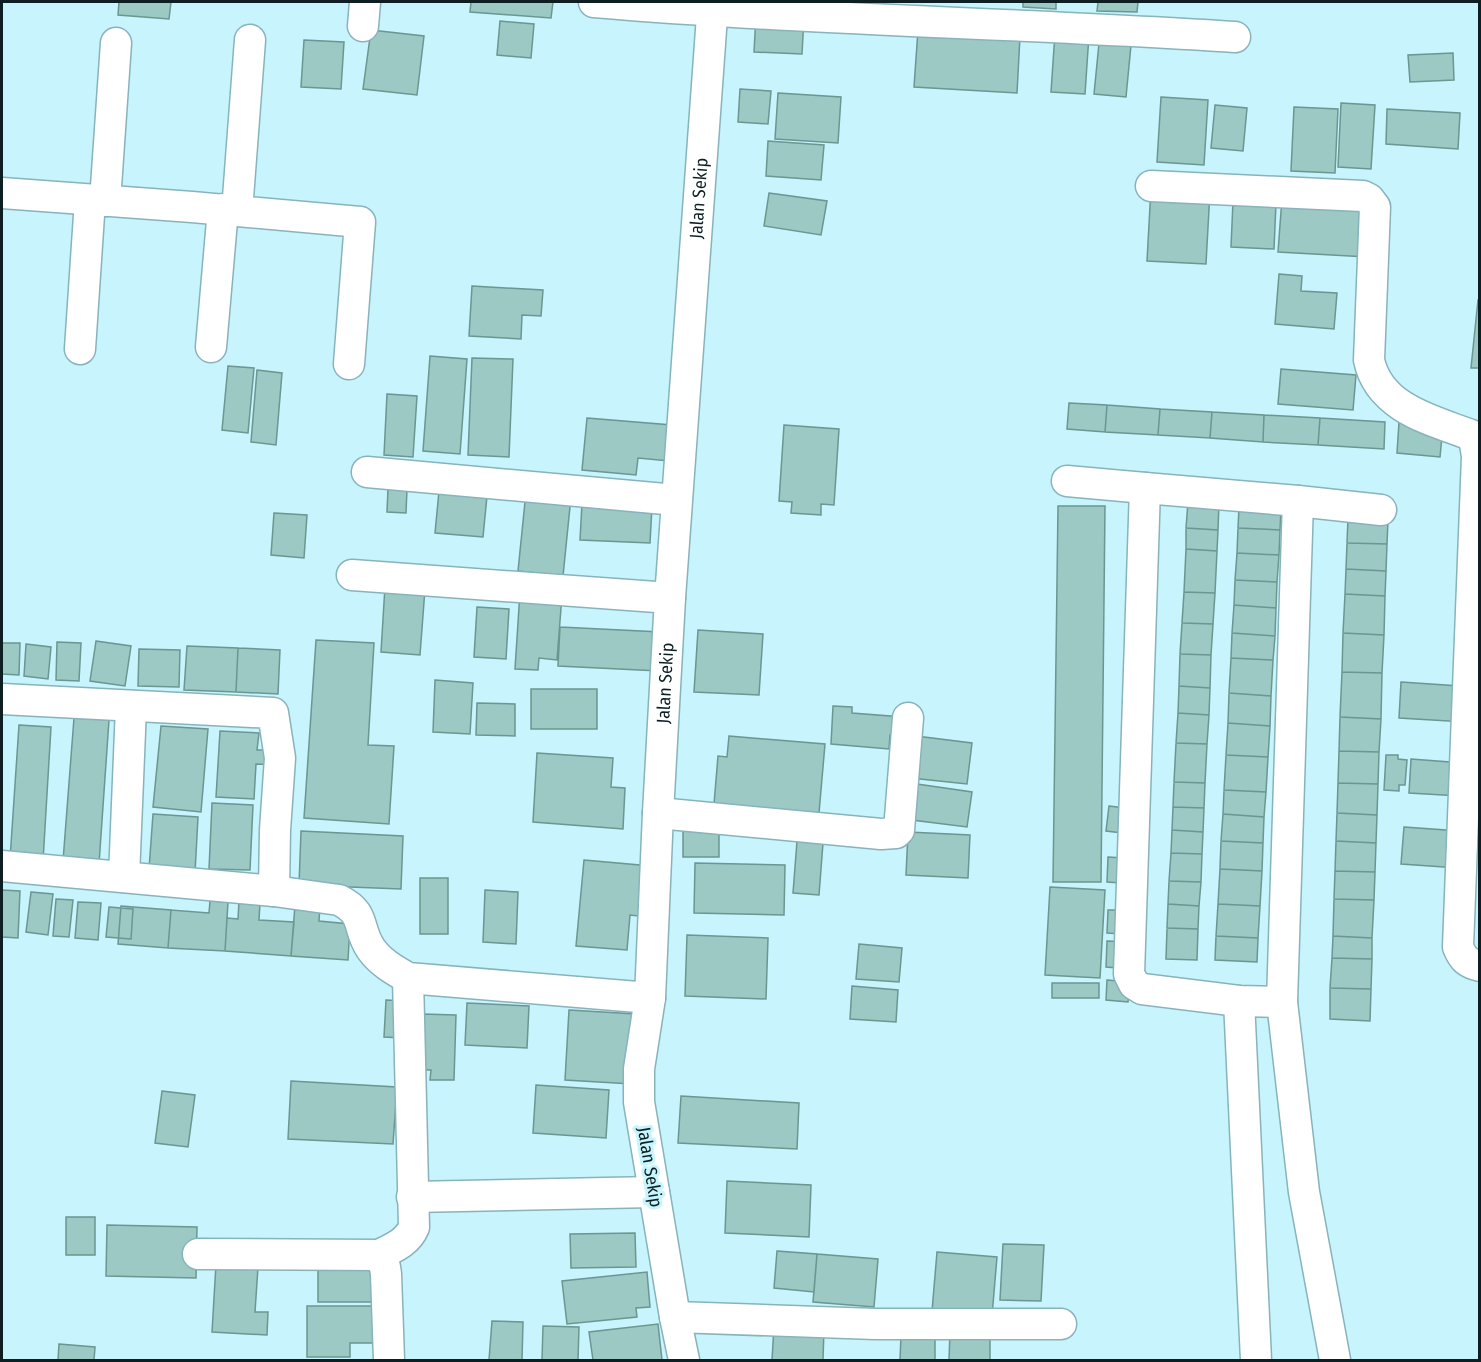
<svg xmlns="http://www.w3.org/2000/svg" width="1481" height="1362" viewBox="0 0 1481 1362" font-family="'Fira Sans Condensed',sans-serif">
  <rect width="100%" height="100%" fill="#c7f4fd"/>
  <path fill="#9cc9c3" stroke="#6b9691" stroke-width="1.5" d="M119 2H171L169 19 118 15Z
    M471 2H553L551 18 470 12Z
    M1023 2H1056V9L1023 7Z
    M1098 2H1138L1137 12 1097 11Z
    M756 15 804 17 802 54 754 52Z
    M500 21 534 24 531 58 497 55Z
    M371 30 424 36 417 95 363 89Z
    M918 30 1020 36 1017 93 914 87Z
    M1055 33 1089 35 1085 94 1051 92Z
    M1100 33 1132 35 1126 97 1094 94Z
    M304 40 344 42 341 89 301 87Z
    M1453 53 1454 80 1410 82 1408 55Z
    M740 89 771 91 768 124 738 122Z
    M778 93 841 97 838 143 775 139Z
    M1161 97 1208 100 1204 165 1157 162Z
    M1341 103 1375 105 1371 169 1338 167Z
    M1215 105 1247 108 1243 151 1211 148Z
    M1294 107 1338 109 1335 173 1291 171Z
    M1387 109 1460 113 1458 149 1386 144Z
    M768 141 824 145 821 180 766 176Z
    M1151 188 1210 191 1206 264 1147 261Z
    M769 193 827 201 821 235 764 226Z
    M1282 198 1370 204 1367 257 1278 252Z
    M1233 201 1276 203 1274 249 1231 247Z
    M1279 274 1302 276 1301 291 1337 293 1334 329 1275 324Z
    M472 286 543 290 541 316 522 315 521 339 469 336Z
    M1478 300H1480V368H1471Z
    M430 356 467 359 460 454 423 451Z
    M472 358 513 359 509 457 468 455Z
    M228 366 254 368 248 433 222 430Z
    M1281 369 1356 375 1353 410 1278 404Z
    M257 370 282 373 276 445 251 442Z
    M387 394 417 396 413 457 384 455Z
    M1069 403 1107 405 1105 432 1067 429Z
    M1107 405 1160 409 1158 435 1105 432Z
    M1160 409 1212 412 1210 438 1158 435Z
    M1212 412 1264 415 1263 442 1210 438Z
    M1264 415 1320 418 1318 445 1263 442Z
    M587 418 672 425 669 461 638 458 636 475 582 470Z
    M1320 418 1385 422 1384 449 1318 445Z
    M1399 422 1443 426 1440 457 1397 453Z
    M784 425 839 429 834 505 821 504V515L791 513 792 502 779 501Z
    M388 488 407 489 406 513 387 512Z
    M439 491 487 496 483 537 435 533Z
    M526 492 571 497 563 576 518 571Z
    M1188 502 1219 503 1218 530 1186 528Z
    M582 503 652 506 650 543 580 540Z
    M1058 506H1105L1101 882H1053Z
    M1239 507 1281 509 1280 530 1238 528Z
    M274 513 307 515 304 558 271 555Z
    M1348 518 1388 520 1387 544 1347 543Z
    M1186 528 1218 530 1217 551 1186 549Z
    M1238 528 1280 530 1279 555 1237 553Z
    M1347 543 1387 544 1386 571 1346 569Z
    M1186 549 1217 551 1215 593 1184 592Z
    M1237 553 1279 555 1277 582 1235 580Z
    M1346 569 1386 571 1385 596 1345 594Z
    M1235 580 1277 582 1276 608 1234 605Z
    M385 586 425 589 420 655 381 652Z
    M520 592 562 595 557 660 539 658 538 670 515 669Z
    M1184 592 1215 593 1213 624 1182 623Z
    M1345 594 1385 596 1384 635 1343 633Z
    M1234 605 1276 608 1275 636 1232 633Z
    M477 607 509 609 506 659 474 657Z
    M1182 623 1213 624 1211 655 1180 654Z
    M560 627 661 632 659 671 558 666Z
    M698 630 763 634 759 695 694 692Z
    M1232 633 1275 636 1273 660 1231 658Z
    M1343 633 1384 635 1382 673 1342 672Z
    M316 640 374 643 368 745 394 746 389 824 304 818Z
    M96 641 131 646 125 686 90 681Z
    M57 642 81 643 79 681 56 680Z
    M2 643H20L19 675 2 674Z
    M26 644 51 647 48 679 24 676Z
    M187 646 238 648 236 692 184 690Z
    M238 648 280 650 278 694 236 692Z
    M139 649 180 650 179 687 138 686Z
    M1180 654 1211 655 1210 688 1179 686Z
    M1231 658 1273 660 1271 696 1229 693Z
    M1342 672 1382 673 1381 719 1340 717Z
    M435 680 473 683 470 734 433 732Z
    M1401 682 1460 686 1465 722 1399 718Z
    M1179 686 1210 688 1209 715 1178 713Z
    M531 689H597V729H531Z
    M1229 693 1271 696 1270 726 1228 723Z
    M477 703 515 704V736L476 735Z
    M833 706 852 707V713L903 717 902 735H890L889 749 831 744Z
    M1178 713 1209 715 1207 744 1176 743Z
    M1340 717 1381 719 1379 752 1339 751Z
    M74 718 109 720 99 864 63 861Z
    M1228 723 1270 726 1268 757 1226 755Z
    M19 725 51 727 43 861 10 859Z
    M161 726 208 729 201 812 153 807Z
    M220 731 259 733 257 750H276V765L256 764 254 799 216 797Z
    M729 736 825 744 819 813 714 804 718 756 727 757Z
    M916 736 972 743 967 784 911 778Z
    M1176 743 1207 744 1205 783 1174 782Z
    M1339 751 1379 752 1378 784 1338 783Z
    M537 753 613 758 611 787 625 788 623 829 533 822Z
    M1226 755 1268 757 1266 792 1224 790Z
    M1386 755H1398V759L1407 760 1405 785H1399V791L1384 790Z
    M1411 759 1463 763 1460 796 1409 793Z
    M1174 782 1205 783 1204 808 1173 807Z
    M1338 783 1378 784 1377 815 1337 813Z
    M917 784 972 792 967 827 912 820Z
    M1224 790 1266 792 1264 817 1223 814Z
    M212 803 253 805 250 870 209 869Z
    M1109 806 1125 808 1122 833 1106 831Z
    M1173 807 1204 808 1203 832 1172 830Z
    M1337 813 1377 815 1376 843 1336 841Z
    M153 814 198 817 195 873 149 869Z
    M1223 814 1264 817 1263 843 1221 841Z
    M1404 827 1460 831 1458 868 1401 864Z
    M719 830V857H683V831Z
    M1172 830 1203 832 1202 854 1171 853Z
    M301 831 403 836 401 889 299 885Z
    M908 832 970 835 968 878 906 875Z
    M797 841 823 843 819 895 793 893Z
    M1221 841 1263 843 1262 871 1220 869Z
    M1336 841 1376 843 1375 872 1335 871Z
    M1171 853 1202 854 1201 882 1169 881Z
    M1108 857 1123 858 1121 883 1107 882Z
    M584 860 651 866 647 917 630 915 627 950 576 946Z
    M695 863 785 865 784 915 694 913Z
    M1220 869 1262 871 1260 906 1218 904Z
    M1335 871 1375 872 1374 900 1334 899Z
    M420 878H448V934H420Z
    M1169 881 1201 882 1199 906 1168 904Z
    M1050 887 1105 890 1100 978 1045 975Z
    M2 890 20 891 18 938 2 937Z
    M485 890 518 892 516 944 483 942Z
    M31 892 53 894 48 935 26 932Z
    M56 899 73 900 69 937 53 936Z
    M1334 899 1374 900 1372 938 1333 936Z
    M210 901 228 902 225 951 168 948 171 910 209 913Z
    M239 901 260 903 259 920 294 922 291 956 225 951 227 918 238 919Z
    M78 902 101 903 98 940 75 938Z
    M1168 904 1199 906 1198 929 1167 928Z
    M1218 904 1260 906 1258 938 1216 936Z
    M295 905 320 907 319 921 350 924 348 960 291 956Z
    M121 906 171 910 168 948 118 944Z
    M109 907 133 909 131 939 106 937Z
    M1108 910H1122V934L1107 933Z
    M1167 928 1198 929 1197 960 1166 959Z
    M687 935 768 938 766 999 685 996Z
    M1216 936 1258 938 1257 962 1215 960Z
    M1333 936 1372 938V959L1332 958Z
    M1107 941 1130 942 1129 969 1106 967Z
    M859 944 902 948 899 982 856 979Z
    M1332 958 1372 959 1371 989 1330 988Z
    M1107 980 1130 982 1128 1002 1106 1000Z
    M1052 983H1099V998H1052Z
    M852 986 898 990 896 1022 850 1019Z
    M1330 988 1371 989 1370 1021 1330 1019Z
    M386 1000 405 1001 402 1038 384 1037Z
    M467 1003 529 1006 527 1048 465 1045Z
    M569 1010 636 1014 632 1084 565 1080Z
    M422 1014 456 1015 454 1080H430L431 1070H420Z
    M291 1081 397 1087 393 1144 288 1139Z
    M536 1085 609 1090 606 1138 533 1133Z
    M162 1091 195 1095 188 1147 155 1143Z
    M681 1096 799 1103 797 1149 678 1143Z
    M727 1181 811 1185 809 1237 725 1233Z
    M66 1217H95V1255H66Z
    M107 1225 197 1227 196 1278 106 1276Z
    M635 1233 636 1267 571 1268 570 1234Z
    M1003 1244 1044 1245 1041 1301 1000 1300Z
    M777 1251 817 1254 814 1292 774 1288Z
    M937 1252 997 1257 992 1316 932 1311Z
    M817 1254 878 1259 874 1307 813 1302Z
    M318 1263H381L374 1302H318Z
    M216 1264 258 1267 255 1312H268L267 1335 212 1332Z
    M647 1272 650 1307 636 1308 637 1317 567 1324 562 1281Z
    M307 1306H378L383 1343H350V1357H307Z
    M492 1321 523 1322 522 1360H489Z
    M658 1324 662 1360H593L589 1332Z
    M543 1326 579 1327 578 1360H542Z
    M774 1326 824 1329 823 1360H772Z
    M950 1332 990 1333V1360H949Z
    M901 1335 935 1336V1360H900Z
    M59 1344 95 1347 94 1360H58Z"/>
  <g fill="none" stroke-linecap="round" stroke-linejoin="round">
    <g stroke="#88b3bc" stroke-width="33">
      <g id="street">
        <path d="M594 2C807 20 1022 23 1235 37"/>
        <path d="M363 26 365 2"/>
        <path d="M1151 186 1363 196 1369 199 1375 207 1369 360C1379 408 1431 420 1471 435L1475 444 1477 456 1458 947C1463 959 1467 963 1480 966"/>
        <path d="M2 193 192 207 360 222 349 364"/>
        <path d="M105 201 116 43"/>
        <path d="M237 211 250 40"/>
        <path d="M211 347 223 209"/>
        <path d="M80 349 90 200"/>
        <path d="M367 472 676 500"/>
        <path d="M1067 481 1145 488"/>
        <path d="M1298 501 1282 1002 1304 1192 1335 1360"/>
        <path d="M352 575 670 598"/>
        <path d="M2 699 273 713 280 758 275 830 274 891"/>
        <path d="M658 813 881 834 896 833 899 830 908 718"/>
        <path d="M2 866 274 891 339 900C367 914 356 927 371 949 380 962 394 970 408 978L650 998"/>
        <path d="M124 877 131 707"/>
        <path d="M1239 1001 1256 1360"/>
        <path d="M1282 1002 1239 1001 1142 989 1134 984 1129 974 1145 488 1298 501 1381 510"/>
        <path d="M412 1197 654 1192"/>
        <path d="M198 1254 379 1255C393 1248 408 1242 414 1227L408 978"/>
        <path d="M379 1255 385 1267 386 1274 389 1360"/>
        <path d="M675 1317 875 1324H1061"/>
        <path id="s1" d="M684 1360 675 1317 639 1102V1069L650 998 658 813 670 598 713 2"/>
      </g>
    </g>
    <use href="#street" stroke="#fff" stroke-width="30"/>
  </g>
  <g text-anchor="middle" stroke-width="6" stroke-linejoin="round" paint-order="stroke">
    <g font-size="18" fill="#0d1f22" stroke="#c7f4fd">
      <text dy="6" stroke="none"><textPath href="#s1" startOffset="1168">Jalan Sekip</textPath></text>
      <text dy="6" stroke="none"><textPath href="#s1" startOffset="682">Jalan Sekip</textPath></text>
      <text transform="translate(650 1167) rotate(81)" y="6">Jalan Sekip</text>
    </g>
  </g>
  <rect width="1481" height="1362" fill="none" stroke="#0d1f22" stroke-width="6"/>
</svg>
